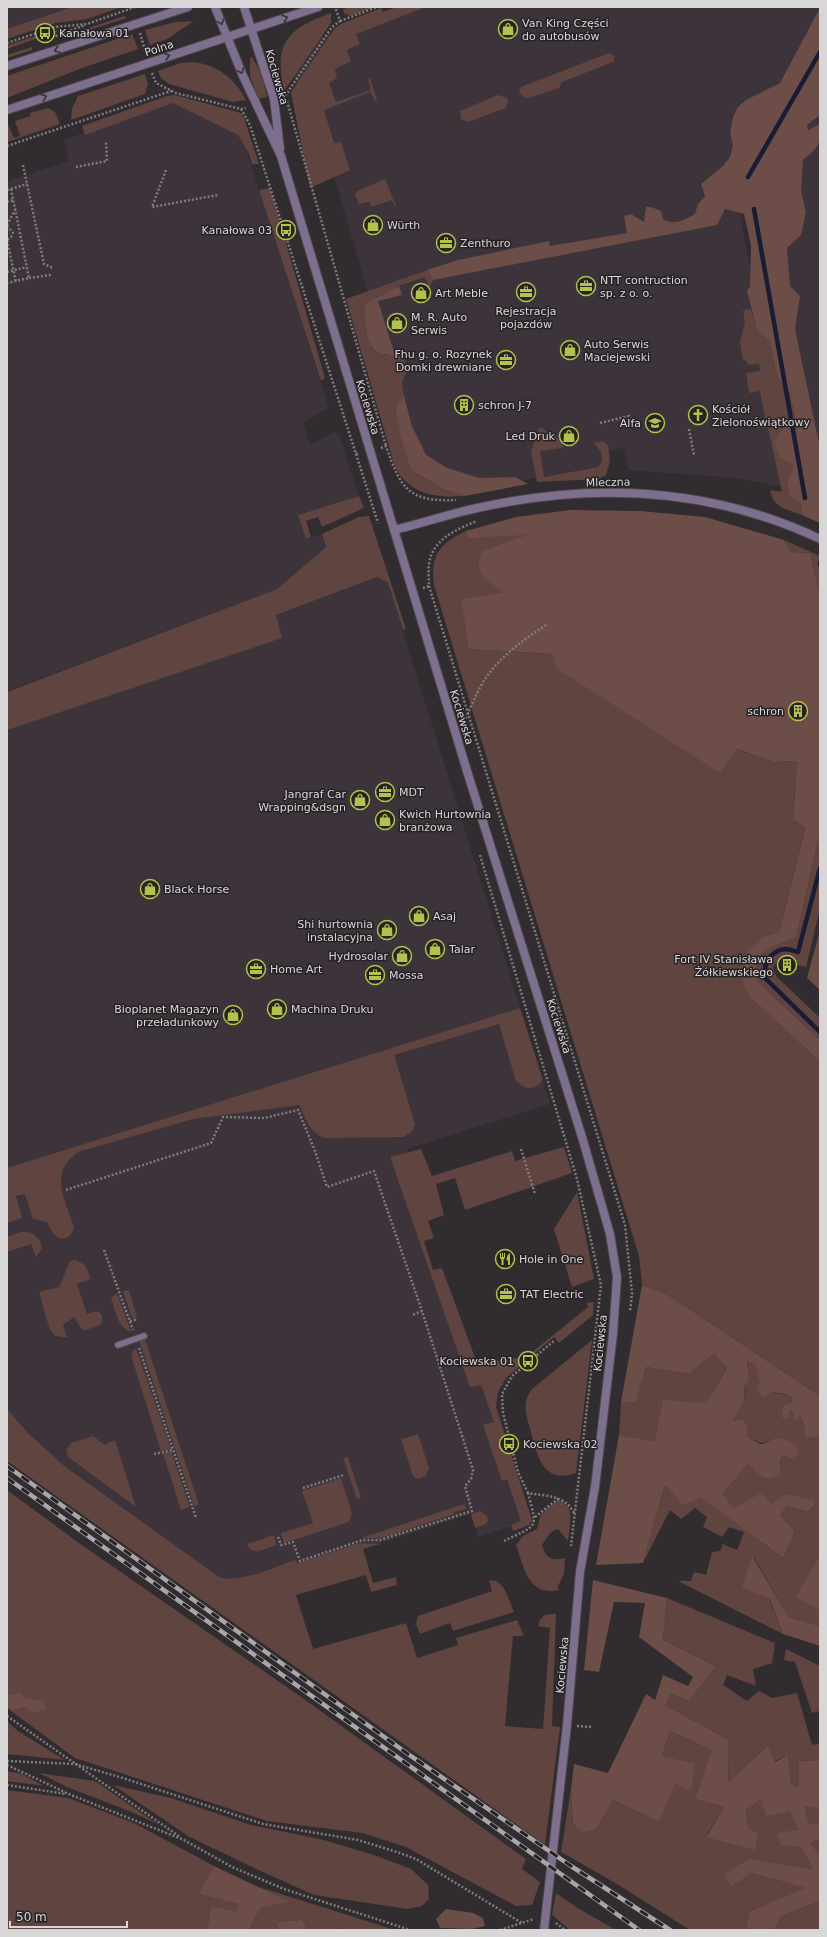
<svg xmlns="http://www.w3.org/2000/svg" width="827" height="1937" viewBox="0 0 827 1937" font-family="'DejaVu Sans',sans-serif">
  <rect width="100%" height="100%" fill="#312c2f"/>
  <path fill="#3d333a" d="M7 7H72L7 29Z
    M408 7H820V23L732 180 740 214 791 491 784 487 735 478 629 470 624 448 601 452 602 461 598 467 477 489 417 462 322 134 318 136 284 51Z
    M820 88V504L758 189Z
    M173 100 241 134 329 408 303 422 310 445 334 432 339 434 359 496 298 515 306 539 322 534 326 547 277 589 7 691V181L69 161 64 140Z
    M377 577 388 583 550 1104 407 1149 418 1184 407 1188 466 1376 479 1372 528 1521 478 1537 471 1514 363 1549 240 1604 7 1437V717Z"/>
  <path fill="#5f443f" d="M72 7H122L87 19 56 23 7 39V29Z
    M353 7H375L350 16 344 13 343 9Z
    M397 7H426L356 34 360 44 347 50 351 61 335 69 337 78 329 83 336 102 371 90 368 79 370 78 377 100 375 101 370 92 324 110 334 143 341 142 350 170 310 188 291 92 335 28 341 24 381 8 383 12Z
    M331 13V23L284 91C273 43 288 28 331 13Z
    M124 16 127 18 71 36 68 35Z
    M194 21 167 39 150 45 145 30 175 22Z
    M67 28 7 49V46L11 44 42 34Z
    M132 34 138 49 82 68 7 98V76Z
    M32 47V50L7 58V55Z
    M609 53 615 56 613 62 562 82 559 88 529 98C524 98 522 97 519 91L521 87Z
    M252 57 261 73 267 97 258 99 250 76V58Z
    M193 62C217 65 235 78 246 100L233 102 169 84 161 78 158 71 181 63Z
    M145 74 148 84 145 94 71 120 72 109 78 96Z
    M175 95 241 113 244 118 259 164H252L249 154 238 135 173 103 85 135 82 126 167 96Z
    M498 95 507 98 508 102 506 108 468 122 461 119 460 111Z
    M48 108 55 112 60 124 7 142V122L14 138 20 136 15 121 31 116 30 113Z
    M385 179 396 206 395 207 392 200 372 207 369 202 359 204 355 195 357 191Z
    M270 188 325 378 321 381 259 190Z
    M427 270 433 280 429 288 425 277 399 286 365 304 372 349C381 356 392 356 403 353L407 371 402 383 404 396 395 409 411 470 443 489 465 496C436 498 410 495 395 467L346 299Z
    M751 309 757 330 769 341 778 379 790 393 797 430 779 457 794 466 790 496 801 504 802 515C786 509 773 508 770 490L782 492 768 428H757L754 422 765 419 760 391 749 393 746 373 760 371 759 364 748 365 746 360 743 361 740 341 745 323 743 310Z
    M540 427 562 441 563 448 540 451 544 477 598 467 602 461 601 452 594 443 603 441 608 445 610 461 606 475 599 479 537 482 531 451Z
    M359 496 364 508 322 527 318 517 306 521 311 537 306 539 298 515Z
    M369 516 406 629 403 630 388 583 377 577 276 615 282 638 7 730V692L277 589 326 547 322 534 359 517Z
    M466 531 469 537 529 534 503 593 469 649 553 654 720 773 736 749 773 762 797 761 793 820 805 828 779 932 762 937 748 950 752 999 820 1062V1396L668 1295 642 1285 639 1256 434 585C430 555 440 543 466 531Z
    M784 540 820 556V596L810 553 791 552Z
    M820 832V909L806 967 780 961 777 962 773 967 776 976 820 1018V1040L757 981C755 948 769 947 796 938Z
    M520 1008 543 1080C534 1090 526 1091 516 1081L499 1024 394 1055 415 1124 412 1132 403 1137 325 1138C309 1133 306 1118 299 1105L193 1119 78 1152C48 1173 65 1199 74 1227 72 1235 69 1238 61 1239L54 1235 47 1222 33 1219 25 1194 16 1196 22 1218 7 1223V1168Z
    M564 1147 572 1173 465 1210 455 1178 436 1184 444 1215 428 1221 434 1238 424 1241 433 1270 442 1268 477 1363 526 1357 588 1307 586 1303 594 1302 593 1315 559 1343 554 1337 506 1378 498 1392 496 1407 532 1520 529 1525 513 1531 511 1525 521 1521 507 1479 502 1481 483 1425 494 1422 481 1385 470 1387 390 1157 421 1149 432 1176 512 1151 515 1161Z
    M577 1192 594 1279 572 1287 554 1229Z
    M21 1232C33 1231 41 1237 42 1249L36 1257 31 1244 7 1252V1237Z
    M76 1260 85 1265 91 1279 77 1284 87 1314C93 1312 98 1309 102 1315V1322L98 1326 83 1331 74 1317 63 1325 67 1337C62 1337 58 1337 54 1335 48 1330 42 1301 39 1292L59 1287 70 1261Z
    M129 1290 137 1317 132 1318 123 1291Z
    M117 1293 131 1332C118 1328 115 1310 111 1298Z
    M145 1339 199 1505 194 1506 139 1340Z
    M592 1340 576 1473C545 1484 538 1459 532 1436 528 1420 520 1404 532 1389Z
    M136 1348 171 1449 161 1451 132 1359V1352Z
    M714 1354 727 1368 706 1403 655 1441 619 1435 621 1402 636 1401 646 1367 689 1374Z
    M747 1360 757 1368 771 1392 788 1395 793 1399 789 1405V1411L803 1420 806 1430 816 1438 820 1436V1554L797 1596 820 1611V1626L789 1617 753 1556 783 1634 678 1581H691L694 1572 706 1575 712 1552 720 1551 723 1544 737 1550 744 1532 729 1527 722 1537 703 1527 707 1517 695 1508 681 1519 670 1510 643 1563 665 1485 683 1506 699 1496 783 1558 795 1532 780 1515 787 1506 808 1512 815 1506 771 1504 761 1494 734 1508 723 1494 748 1464 766 1479 781 1465 780 1459 785 1455 773 1439C762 1446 758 1442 747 1436V1427L733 1421 745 1397 746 1391 744 1385 748 1369Z
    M7 1409 27 1432 63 1465 219 1577C240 1584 274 1567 295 1560L298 1563 360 1543 380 1544 363 1549 373 1583 396 1577 397 1585 371 1592 366 1575 296 1595 313 1649 406 1623 417 1658 458 1645 456 1638 517 1620 524 1636H513L505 1726 543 1729 550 1628 538 1626C540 1616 546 1613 556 1614L552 1726 560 1727 545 1845 7 1461Z
    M418 1434 429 1468 426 1476 418 1479 413 1476 401 1439Z
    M93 1436 105 1445 115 1440 136 1507 68 1457 66 1450 71 1443Z
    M171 1451 190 1507 181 1510 163 1453Z
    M348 1457 361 1498 357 1499 343 1458Z
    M341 1478 352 1513 349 1522 284 1543 281 1533 313 1523 302 1491Z
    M7 1490 79 1543 304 1699 526 1859 522 1869 540 1882 532 1905 516 1906 406 1847 362 1833 267 1821 75 1758 11 1711 24 1707 33 1713 21 1692 7 1695Z
    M557 1500C577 1503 569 1528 568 1541L558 1529 551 1532 542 1545C546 1559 552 1561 565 1558L564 1574 558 1586 559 1590C528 1597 524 1567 516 1545L523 1536 537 1529 541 1514Z
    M464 1504 466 1509 454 1512V1514L382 1538H361Z
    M481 1511 487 1516 488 1521 486 1524 475 1528 471 1514Z
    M274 1535 276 1545 257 1552 250 1549 247 1544Z
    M489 1580C505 1579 508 1599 514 1612L453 1631 450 1623 420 1634 416 1624 418 1616 492 1591Z
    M667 1598 775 1643 772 1663 753 1669 756 1686 727 1675 723 1685 747 1701 759 1691 772 1698 797 1693 812 1745 820 1743V1760L799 1761V1787L791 1783 788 1755 728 1783 729 1740 665 1705 669 1694 689 1701 716 1666 663 1640Z
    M786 1649 820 1666V1711L812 1713 795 1662 784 1660Z
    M7 1721 18 1731 65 1760 7 1754Z
    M670 1731 711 1750 695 1799 724 1807 706 1836 748 1828 746 1809 761 1799 789 1811 799 1829 777 1833 781 1846 801 1847 813 1870 751 1873 807 1888 750 1911 746 1927 751 1930H690L617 1884 561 1852 571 1789 573 1824 596 1829 613 1800 659 1822 662 1756Z
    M7 1771 22 1774 44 1786 7 1781Z
    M39 1773 95 1781 159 1825 134 1813 67 1787Z
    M113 1785 171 1798 251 1825 324 1840 374 1855 411 1869 428 1885 429 1899 422 1906 408 1909 314 1895 254 1868 188 1836Z
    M7 1790 68 1798 134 1823 214 1866 200 1894 238 1904 236 1911 211 1906 207 1930H7Z
    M805 1805 820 1808V1823L809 1824Z
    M820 1839V1855L810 1843Z
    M259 1887 395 1930H345L340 1928V1930H308L302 1920 277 1922 278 1930 249 1929 261 1908 289 1902Z
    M556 1893 579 1909 616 1930H570L552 1915Z
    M820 1901V1930H775L780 1917Z"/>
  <path fill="#6d4d47" d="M820 8V115L807 125 808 130 820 124C820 146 819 147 803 160L801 191 806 212 801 235 787 248 790 286 800 296 795 329 820 448V523L802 515 801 504 790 496 787 482 794 466 779 457 774 441 785 426 797 429 790 393 778 379 769 341 757 330 747 290 750 287 751 245 744 214 725 209 717 225 433 280 427 270 458 260 549 241 550 246 627 233 624 216 631 214 644 222 646 207H651L661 211 663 219C674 226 685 220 695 214L698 204 705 196 701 184 723 166 730 157 733 145 730 133 733 117 738 107 746 100 780 83Z
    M399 286 402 295 378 301 395 355C390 355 381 355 377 352 365 346 365 316 365 304Z
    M404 396 412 426 426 455 447 468 479 478 515 477 528 484 465 496 443 489 411 470 401 437 395 408Z
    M570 510 640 511 705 517 784 540 791 552 810 553 820 596V832L796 938C770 947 754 949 757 981L820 1040V1062L752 999 744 986 742 972 748 950 762 937 779 932 805 828 793 820 797 761 773 762 737 749 720 773 556 668 553 654 469 649 461 599 503 593C487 578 472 575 482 551L527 535 468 538 466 531 516 517Z
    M820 930V990L807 978Z
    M642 1285 668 1295 820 1396V1436L816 1438 811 1436 807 1438 804 1435C806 1429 805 1422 800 1417L797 1420 794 1419 793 1413 789 1411V1418L784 1419 782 1417 783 1405H789L793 1399C787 1393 780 1393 771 1392L765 1397 759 1394 757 1389 760 1383 758 1378C760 1369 755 1365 747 1361L749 1381 744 1385C748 1398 739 1409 733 1421L743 1420 747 1427V1436C751 1438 757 1443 761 1444 766 1444 769 1441 773 1439 784 1436 792 1443 799 1449L798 1455 792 1459 785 1455 780 1459 781 1473C765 1486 760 1474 748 1464L723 1494 734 1508 761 1493 771 1504 787 1494 814 1500 815 1505 808 1512 787 1506 780 1515 795 1532 783 1558 700 1497 683 1506 665 1485 643 1563 596 1565 619 1435 655 1441 663 1400 706 1403 727 1368 714 1354 689 1374 646 1367 636 1402H621Z
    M820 1554V1611L796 1597Z
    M752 1556 789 1617 820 1626V1646L783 1634 770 1599 742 1588Z
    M593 1580 667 1598 663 1640 716 1666 689 1701 670 1694 665 1705 729 1740 728 1783 768 1746 775 1762 788 1755 791 1783 799 1787V1761L820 1760V1808L805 1806 809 1824 820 1823V1839L810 1843 820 1855V1901L780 1917 775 1930H751L746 1927 750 1911 806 1888 751 1873 731 1887 724 1874 749 1859 813 1870 801 1847 781 1846 776 1833 799 1829 789 1811 766 1816 761 1799 746 1810 748 1828 758 1834 755 1850 706 1837 724 1807 695 1799 711 1750 670 1731 662 1756 695 1764 691 1790 675 1784 659 1822 613 1800 596 1829 583 1832 573 1824 571 1789 574 1764 608 1773 646 1694 655 1700 663 1675 688 1686 693 1677 639 1637 645 1603 614 1602 599 1672 584 1670Z
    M21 1692 25 1698 44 1701 46 1710 33 1713 24 1707 11 1711 7 1707V1695Z
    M214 1866 290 1902 261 1908 249 1929 253 1930H207L211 1906 236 1911 238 1904 199 1894Z
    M446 1909 473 1913 483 1918 485 1926 472 1929 440 1928 436 1919Z
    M302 1920 308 1930H278L277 1922Z"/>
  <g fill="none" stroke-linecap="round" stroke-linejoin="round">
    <path stroke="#191c34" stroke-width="4.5" d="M748 177 820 52
      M754 209 805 498
      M820 563V564
      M820 868 798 952C795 951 789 949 785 949 770 951 763 964 765 978L820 1032"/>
    <g stroke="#4c474a" stroke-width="8">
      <path id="service" d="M118 1345 144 1336"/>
    </g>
    <g stroke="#4c474a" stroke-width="10">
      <path id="minor" d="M215 7 243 76 281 156 467 771 582 1137 610 1234 617 1277 613 1334 595 1487 580 1572 567 1725 544 1930
        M244 7 274 99 280 149
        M394 530C423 523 452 513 482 507 598 482 712 488 820 539"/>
    </g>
    <g stroke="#4c474a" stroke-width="10">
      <path id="tertiary" d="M7 66 188 7
        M7 110 318 7"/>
    </g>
    <path stroke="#7f7b7e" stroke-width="2.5" stroke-dasharray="2 2" stroke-linecap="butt" d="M340 21 377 7
      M140 33 146 54
      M48 39 85 25
      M7 43 55 27 87 24 135 7
      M152 73 156 83 176 93 241 109 246 108
      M285 96 332 27 340 21 335 7
      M287 101 386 446
      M241 109 250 125 356 454 359 453
      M7 146 171 91
      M23 165 44 264 53 268
      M76 167 107 161 106 141
      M166 170 152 207 218 195
      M11 189 27 184
      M7 190 11 189 29 278 7 283
      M7 202 13 200
      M7 225 15 210
      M7 226 13 233 11 237 7 240
      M7 240 16 282
      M7 272 27 267
      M29 278 51 275
      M600 423 629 416 632 424
      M689 429 694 455
      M381 448 386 446C401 489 408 502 456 500
      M356 454 378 523
      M429 586 625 1225 632 1293 630 1312
      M423 588 429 586C429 579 428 572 429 565 431 540 457 529 477 521
      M464 722C471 707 478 688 488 675 503 654 526 638 548 624
      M480 855 577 1179 601 1285 571 1546
      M521 1149 535 1194
      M66 1190 211 1143 223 1117 264 1118 298 1110 315 1151 327 1187 374 1171 422 1311
      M104 1250 133 1330
      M130 1321 138 1319
      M139 1348 196 1518
      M154 1454 173 1450
      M303 1488 344 1475
      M528 1493 518 1472 503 1413 502 1394 512 1376 555 1340
      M535 1517 559 1498
      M278 1537 281 1545 293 1542 300 1561 363 1540H380L472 1511 465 1486 471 1479 473 1470 422 1311 412 1315
      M504 1541C538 1524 538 1530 528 1493 546 1496 565 1495 574 1513
      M7 1716 180 1837
      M577 1726 591 1727
      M7 1761 75 1764 126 1779 263 1824 358 1840 397 1852 416 1859 522 1923
      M7 1765 71 1795 184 1840 232 1867 284 1889 410 1930
      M7 1785 66 1794
      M556 1923 565 1930
      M500 1930 534 1919"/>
    <use href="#service" stroke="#7d6f8d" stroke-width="6"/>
    <use href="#minor" stroke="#7d6f8d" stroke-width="8"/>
    <use href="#tertiary" stroke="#7d6f8d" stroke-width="8"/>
    <g stroke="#a9a5a8" stroke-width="4.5">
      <path id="rail" d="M7 1466 408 1754 571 1866 670 1930
        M7 1478 639 1930"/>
    </g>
    <use href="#rail" stroke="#272225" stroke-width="3" stroke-dasharray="9" stroke-linecap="butt"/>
  </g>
  <defs><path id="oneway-chevron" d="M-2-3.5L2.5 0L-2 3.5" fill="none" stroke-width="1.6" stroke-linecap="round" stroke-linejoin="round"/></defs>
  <g stroke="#38313a">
    <use href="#oneway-chevron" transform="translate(285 18) rotate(-19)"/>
    <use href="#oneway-chevron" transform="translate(221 22) rotate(70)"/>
    <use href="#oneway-chevron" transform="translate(57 50) rotate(162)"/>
    <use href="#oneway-chevron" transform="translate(167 56) rotate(-18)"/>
    <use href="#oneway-chevron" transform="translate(241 71) rotate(66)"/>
    <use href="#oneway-chevron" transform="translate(44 97) rotate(-19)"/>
  </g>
  <defs>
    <g id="shop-ring" transform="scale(1)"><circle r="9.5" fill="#272225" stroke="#b2c24b" stroke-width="1.5"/><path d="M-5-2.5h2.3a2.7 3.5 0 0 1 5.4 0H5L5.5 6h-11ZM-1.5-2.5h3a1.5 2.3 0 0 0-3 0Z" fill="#b2c24b"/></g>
    <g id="bus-ring" transform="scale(1)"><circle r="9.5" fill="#272225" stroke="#b2c24b" stroke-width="1.5"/><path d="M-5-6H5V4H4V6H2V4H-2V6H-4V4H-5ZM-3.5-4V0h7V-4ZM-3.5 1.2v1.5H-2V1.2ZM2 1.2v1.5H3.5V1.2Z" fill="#b2c24b"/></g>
    <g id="office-ring" transform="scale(1)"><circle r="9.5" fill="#272225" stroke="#b2c24b" stroke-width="1.5"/><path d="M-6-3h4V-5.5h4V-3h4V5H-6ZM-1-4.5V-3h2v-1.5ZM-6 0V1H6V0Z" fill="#b2c24b"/></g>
    <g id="building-ring" transform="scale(1)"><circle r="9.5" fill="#272225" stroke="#b2c24b" stroke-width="1.5"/><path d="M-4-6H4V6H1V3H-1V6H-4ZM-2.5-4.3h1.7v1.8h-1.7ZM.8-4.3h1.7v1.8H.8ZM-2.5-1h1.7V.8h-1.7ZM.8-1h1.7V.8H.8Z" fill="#b2c24b"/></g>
    <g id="church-ring" transform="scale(1)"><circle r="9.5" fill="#272225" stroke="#b2c24b" stroke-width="1.5"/><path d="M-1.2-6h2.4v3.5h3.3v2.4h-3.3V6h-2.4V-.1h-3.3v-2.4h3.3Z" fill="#b2c24b"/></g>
    <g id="school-ring" transform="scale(1)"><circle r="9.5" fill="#272225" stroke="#b2c24b" stroke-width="1.5"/><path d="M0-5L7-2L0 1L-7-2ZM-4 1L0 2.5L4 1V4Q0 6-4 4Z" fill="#b2c24b"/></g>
    <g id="restaurant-ring" transform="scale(1)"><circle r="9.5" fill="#272225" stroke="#b2c24b" stroke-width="1.5"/><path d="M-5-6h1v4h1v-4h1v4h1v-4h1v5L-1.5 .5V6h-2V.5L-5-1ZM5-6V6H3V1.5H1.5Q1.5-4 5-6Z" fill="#b2c24b"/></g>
  </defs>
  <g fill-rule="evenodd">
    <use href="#shop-ring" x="508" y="29"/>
    <use href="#bus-ring" x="45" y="33"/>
    <use href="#shop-ring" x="373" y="225"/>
    <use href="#bus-ring" x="286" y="230"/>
    <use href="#office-ring" x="446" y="243"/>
    <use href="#office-ring" x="586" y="286"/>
    <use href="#office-ring" x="526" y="292"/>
    <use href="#shop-ring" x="421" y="293"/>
    <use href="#shop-ring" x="397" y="323"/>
    <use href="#shop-ring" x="570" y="350"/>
    <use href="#office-ring" x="506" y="360"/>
    <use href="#building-ring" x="464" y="405"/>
    <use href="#church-ring" x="698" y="415"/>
    <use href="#school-ring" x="655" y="423"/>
    <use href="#shop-ring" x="569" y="436"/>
    <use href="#building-ring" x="798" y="711"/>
    <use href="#office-ring" x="385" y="792"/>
    <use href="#shop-ring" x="360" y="800"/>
    <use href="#shop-ring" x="385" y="820"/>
    <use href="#shop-ring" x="150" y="889"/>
    <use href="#shop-ring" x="419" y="916"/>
    <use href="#shop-ring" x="387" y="930"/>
    <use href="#shop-ring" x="435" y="949"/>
    <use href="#shop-ring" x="402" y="956"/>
    <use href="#building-ring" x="787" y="965"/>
    <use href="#office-ring" x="256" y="969"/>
    <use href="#office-ring" x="375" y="975"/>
    <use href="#shop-ring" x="277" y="1009"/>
    <use href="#shop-ring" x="233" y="1015"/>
    <use href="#restaurant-ring" x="505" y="1259"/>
    <use href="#office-ring" x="506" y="1294"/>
    <use href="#bus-ring" x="528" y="1361"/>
    <use href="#bus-ring" x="509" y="1444"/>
  </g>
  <g text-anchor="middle" stroke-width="3" stroke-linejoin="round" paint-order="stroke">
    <g font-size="11" fill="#d9d6d8" stroke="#272225" text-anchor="start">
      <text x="522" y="27">Van King Części<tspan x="522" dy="13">do autobusów</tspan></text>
      <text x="59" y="37">Kanałowa 01</text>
      <text x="387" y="229">Würth</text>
      <text x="272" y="234" text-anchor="end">Kanałowa 03</text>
      <text x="460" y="247">Zenthuro</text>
      <text x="600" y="284">NTT contruction<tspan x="600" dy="13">sp. z o. o.</tspan></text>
      <text x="435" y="297">Art Meble</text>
      <text x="526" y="315" text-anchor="middle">Rejestracja<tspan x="526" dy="13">pojazdów</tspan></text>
      <text x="411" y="321">M. R. Auto<tspan x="411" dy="13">Serwis</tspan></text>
      <text x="584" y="348">Auto Serwis<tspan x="584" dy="13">Maciejewski</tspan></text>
      <text x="492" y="358" text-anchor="end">Fhu g. o. Rozynek<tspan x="492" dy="13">Domki drewniane</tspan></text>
      <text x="478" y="409">schron J-7</text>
      <text x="712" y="413">Kościół<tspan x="712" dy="13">Zielonoświątkowy</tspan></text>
      <text x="641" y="427" text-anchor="end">Alfa</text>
      <text x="555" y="440" text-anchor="end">Led Druk</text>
      <text x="784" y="715" text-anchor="end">schron</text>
      <text x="399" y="796">MDT</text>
      <text x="346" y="798" text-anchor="end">Jangraf Car<tspan x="346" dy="13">Wrapping&amp;dsgn</tspan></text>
      <text x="399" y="818">Kwich Hurtownia<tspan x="399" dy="13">branżowa</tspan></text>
      <text x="164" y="893">Black Horse</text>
      <text x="433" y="920">Asaj</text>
      <text x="373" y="928" text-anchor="end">Shi hurtownia<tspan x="373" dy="13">instalacyjna</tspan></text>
      <text x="449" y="953">Talar</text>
      <text x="388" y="960" text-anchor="end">Hydrosolar</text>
      <text x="773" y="963" text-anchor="end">Fort IV Stanisława<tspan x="773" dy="13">Żółkiewskiego</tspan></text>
      <text x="270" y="973">Home Art</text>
      <text x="389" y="979">Mossa</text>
      <text x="219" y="1013" text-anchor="end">Bioplanet Magazyn<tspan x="219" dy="13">przeładunkowy</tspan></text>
      <text x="291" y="1013">Machina Druku</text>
      <text x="519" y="1263">Hole in One</text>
      <text x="520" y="1298">TAT Electric</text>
      <text x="514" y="1365" text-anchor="end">Kociewska 01</text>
      <text x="523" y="1448">Kociewska 02</text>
    </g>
    <g font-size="11" fill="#d9d6d8" stroke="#272225">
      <text transform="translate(159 48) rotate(-18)" y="4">Polna</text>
      <text transform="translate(277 77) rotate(74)" y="4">Kociewska</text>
      <text transform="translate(368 407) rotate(73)" y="4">Kociewska</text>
      <text transform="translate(608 482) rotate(-1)" y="4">Mleczna</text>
      <text transform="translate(462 717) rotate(73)" y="4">Kociewska</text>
      <text transform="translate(559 1026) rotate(72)" y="4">Kociewska</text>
      <text transform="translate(600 1343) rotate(-84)" y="4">Kociewska</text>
      <text transform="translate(562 1665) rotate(-85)" y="4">Kociewska</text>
    </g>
  </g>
  <rect width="827" height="1937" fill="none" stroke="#d9d6d8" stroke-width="16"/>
  <path d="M10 1921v6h117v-6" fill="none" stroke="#d9d6d8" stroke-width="2"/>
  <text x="16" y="1921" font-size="12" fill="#d9d6d8" stroke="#272225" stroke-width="3" paint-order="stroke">50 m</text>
</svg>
